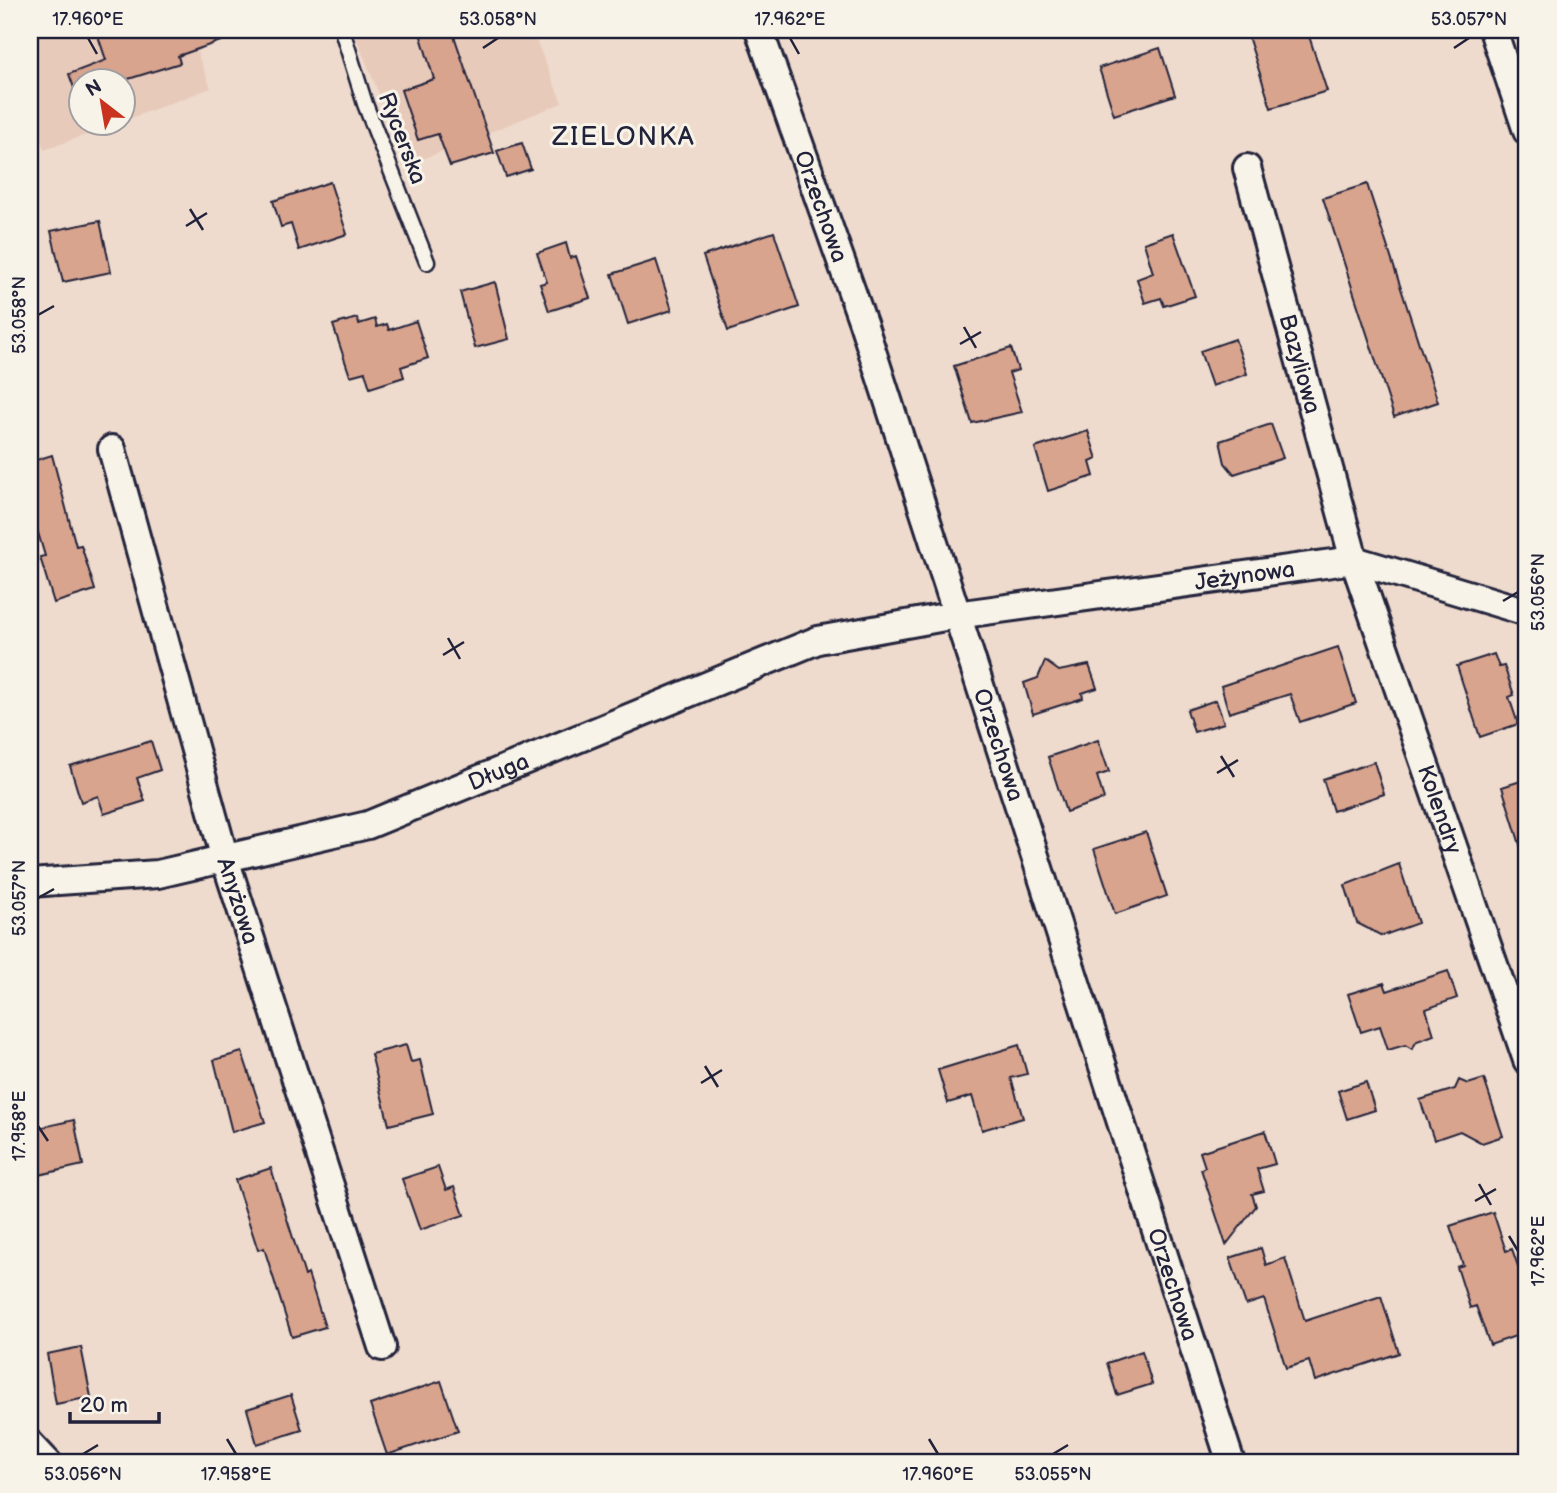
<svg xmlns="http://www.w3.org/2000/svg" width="1557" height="1493" viewBox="0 0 1557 1493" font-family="'Balsamiq Sans',sans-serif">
  <rect width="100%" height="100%" fill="#eedbcd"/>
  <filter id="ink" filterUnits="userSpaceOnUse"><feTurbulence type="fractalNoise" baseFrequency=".0143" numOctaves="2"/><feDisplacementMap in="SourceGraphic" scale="14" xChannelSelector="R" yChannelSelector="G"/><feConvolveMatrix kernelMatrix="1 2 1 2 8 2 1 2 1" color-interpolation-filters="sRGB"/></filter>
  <g filter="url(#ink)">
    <path fill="#e8caba" d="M30 30H188L211 88 123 121 122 80H80V122L119 123 44 150 30 105Z
      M353 30H532L562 103 408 165Z"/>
    <path fill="#d9a48e" stroke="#22223b" stroke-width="2" d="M96 30H243L244 33 178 56 180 63 122 81 80 80V95L77 96 69 74 106 60Z
      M419 30H452L494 153 450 166 438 134 418 140 401 90 434 79Z
      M1246 30H1307L1327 91 1271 108Z
      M1160 48 1175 95 1114 115 1099 68Z
      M522 143 531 169 506 177 497 151Z
      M330 182 347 234 299 250 291 224 281 227 273 201Z
      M1367 184 1438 402 1394 417 1323 198Z
      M100 221 111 272 63 282 51 231Z
      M774 232 799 307 728 331 703 256Z
      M1173 233 1195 296 1164 306 1161 298 1145 303 1137 279 1153 273 1144 243Z
      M566 243 570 258 576 256 590 298 549 311 540 284 547 282 537 253Z
      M656 260 672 310 628 324 612 274Z
      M495 282 509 339 475 348 460 292Z
      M357 318 359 324 375 319 377 327 387 324 389 330 416 321 428 358 401 367 404 377 370 388 365 372 350 376 333 325Z
      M1235 339 1247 374 1212 386 1200 351Z
      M1011 348 1018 370 1009 373 1022 412 972 423 954 366Z
      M1271 424 1283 458 1234 474 1225 463 1220 441Z
      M1088 431 1097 459 1090 462 1094 476 1048 491 1035 448Z
      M52 455 76 546 81 545 95 590 54 603 40 557 45 556 30 506V462Z
      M1338 647 1356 703 1300 722 1290 694 1229 713 1221 686Z
      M1494 654 1499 667 1504 666 1514 695 1509 697 1518 724 1480 737 1457 666Z
      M1045 661 1059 671 1089 665 1097 688 1082 693 1083 698 1033 714 1024 683 1038 678Z
      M1216 700 1224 723 1194 732 1187 710Z
      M1098 740 1109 772 1097 776 1104 799 1066 812 1048 757Z
      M151 741 160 770 137 778 145 801 104 814 98 796 81 802 70 766Z
      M1374 762 1384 794 1333 811 1323 779Z
      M1527 779V850L1522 851 1502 787Z
      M1146 832 1167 896 1115 914 1094 849Z
      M1399 864 1418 923 1382 936 1357 923 1345 885Z
      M1448 971 1457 998 1426 1009 1434 1035 1417 1041 1412 1049 1405 1045 1388 1050 1380 1026 1361 1032 1348 994 1384 983 1387 991Z
      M406 1045 411 1062 420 1060 433 1114 389 1125 371 1054Z
      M1019 1045 1027 1074 1011 1078 1023 1118 982 1130 972 1096 948 1103 938 1070Z
      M242 1052 265 1122 232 1132 214 1060Z
      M1484 1079 1503 1136 1482 1143 1460 1131 1434 1140 1420 1100 1455 1089 1459 1080 1468 1084Z
      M1366 1082 1375 1110 1347 1119 1338 1091Z
      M74 1120 83 1165 30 1177V1130Z
      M1265 1131 1275 1164 1257 1169 1264 1191 1252 1194 1256 1206 1226 1245 1201 1169 1205 1167 1200 1152Z
      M438 1167 446 1190 454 1187 464 1215 420 1230 402 1179Z
      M271 1168 305 1276 308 1274 325 1327 292 1337 264 1248 258 1250 235 1180Z
      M1493 1212 1506 1251 1512 1249 1526 1289 1519 1292 1527 1316V1332L1490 1345 1476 1306 1470 1308 1457 1267 1463 1265 1450 1226Z
      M1261 1248 1266 1265 1285 1258 1305 1321 1381 1296 1399 1353 1315 1381 1309 1361 1286 1368 1264 1299 1246 1305 1230 1258Z
      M81 1347 91 1397 56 1404 47 1354Z
      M1142 1351 1152 1384 1117 1395 1107 1363Z
      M441 1381 458 1431 387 1455 370 1405Z
      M291 1395 302 1430 257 1444 247 1409Z"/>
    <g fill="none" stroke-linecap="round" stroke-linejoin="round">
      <g stroke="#22223b" stroke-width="19">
        <path id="lane" d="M342 30 365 104 427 262"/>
      </g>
      <g stroke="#22223b" stroke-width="32">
        <g id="street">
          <path id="s1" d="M759 30 863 323 1231 1463"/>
          <path d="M1493 30 1527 131"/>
          <path id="s2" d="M1247 168 1354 560 1527 1060"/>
          <path id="s3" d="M112 449 225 859 382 1347"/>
          <path id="s4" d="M30 883 158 874 368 825 818 640 956 615 1354 560 1527 612"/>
          <path d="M30 1444 48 1463"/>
        </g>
      </g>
      <use href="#lane" stroke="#f7f3e8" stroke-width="14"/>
      <use href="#street" stroke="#f7f3e8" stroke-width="26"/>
    </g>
  </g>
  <path fill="none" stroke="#22223b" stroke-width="2.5" d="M88 38 97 54M790 38 799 54M483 48 498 38M1454 48 1469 38M190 209 203 230M186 226 207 213M38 315 54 306M964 327 976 348M960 344 981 332M1503 601 1518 592M448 638 460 659M443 655 464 642M1221 756 1234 777M1217 773 1238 760M38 898 54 889M705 1066 718 1087M701 1083 722 1070M38 1126 48 1141M1479 1184 1491 1205M1475 1201 1496 1189M1509 1236 1518 1251M227 1439 236 1454M929 1439 938 1454M83 1454 98 1445M1053 1454 1068 1445"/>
  <g text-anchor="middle" stroke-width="6" stroke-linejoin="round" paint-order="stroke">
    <g font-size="23" fill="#22223b" stroke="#f7f3e8">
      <text transform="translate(403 138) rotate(69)" y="8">Rycerska</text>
      <text dy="8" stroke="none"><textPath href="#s1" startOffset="187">Orzechowa</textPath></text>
      <text dy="8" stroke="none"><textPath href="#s2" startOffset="203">Bazyliowa</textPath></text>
      <text dy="8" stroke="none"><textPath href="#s4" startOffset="1262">Jeżynowa</textPath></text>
      <text dy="8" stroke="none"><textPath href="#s1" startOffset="754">Orzechowa</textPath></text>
      <text dy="8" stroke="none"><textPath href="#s4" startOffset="485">Długa</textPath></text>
      <text dy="8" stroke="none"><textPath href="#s2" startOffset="670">Kolendry</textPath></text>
      <text dy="8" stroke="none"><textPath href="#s3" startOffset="469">Anyżowa</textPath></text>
      <text dy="8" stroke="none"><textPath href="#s1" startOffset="1321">Orzechowa</textPath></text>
    </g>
    <g font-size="26" letter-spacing="2" fill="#22223b" stroke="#f7f3e8">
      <text x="624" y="145">ZIELONKA</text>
    </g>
  </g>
  <rect width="1557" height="1493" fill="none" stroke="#f7f3e8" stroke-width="77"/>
  <g transform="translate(102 102) rotate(329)"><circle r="33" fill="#f7f3e8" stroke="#a29fa3" stroke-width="2"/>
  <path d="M0-5L12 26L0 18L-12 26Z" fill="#c8321e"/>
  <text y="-10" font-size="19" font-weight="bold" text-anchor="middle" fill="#22223b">N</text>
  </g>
  <path d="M70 1412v10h89v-10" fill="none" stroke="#22223b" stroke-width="3.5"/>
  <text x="80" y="1412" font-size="21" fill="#22223b" stroke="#f7f3e8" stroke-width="5" paint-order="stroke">20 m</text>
  <rect x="38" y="38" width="1480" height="1416" fill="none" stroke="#22223b" stroke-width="2.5"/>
  <g font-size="18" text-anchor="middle" fill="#22223b">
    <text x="88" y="25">17.960°E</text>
    <text x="498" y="25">53.058°N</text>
    <text x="790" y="25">17.962°E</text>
    <text x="1469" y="25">53.057°N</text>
    <text transform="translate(19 315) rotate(-90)" y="6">53.058°N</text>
    <text transform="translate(1538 592) rotate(-90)" y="6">53.056°N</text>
    <text transform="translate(19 898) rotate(-90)" y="6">53.057°N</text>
    <text transform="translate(19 1126) rotate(-90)" y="6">17.958°E</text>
    <text transform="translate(1538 1251) rotate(-90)" y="6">17.962°E</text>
    <text x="83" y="1480">53.056°N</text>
    <text x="236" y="1480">17.958°E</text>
    <text x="938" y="1480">17.960°E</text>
    <text x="1053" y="1480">53.055°N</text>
  </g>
</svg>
